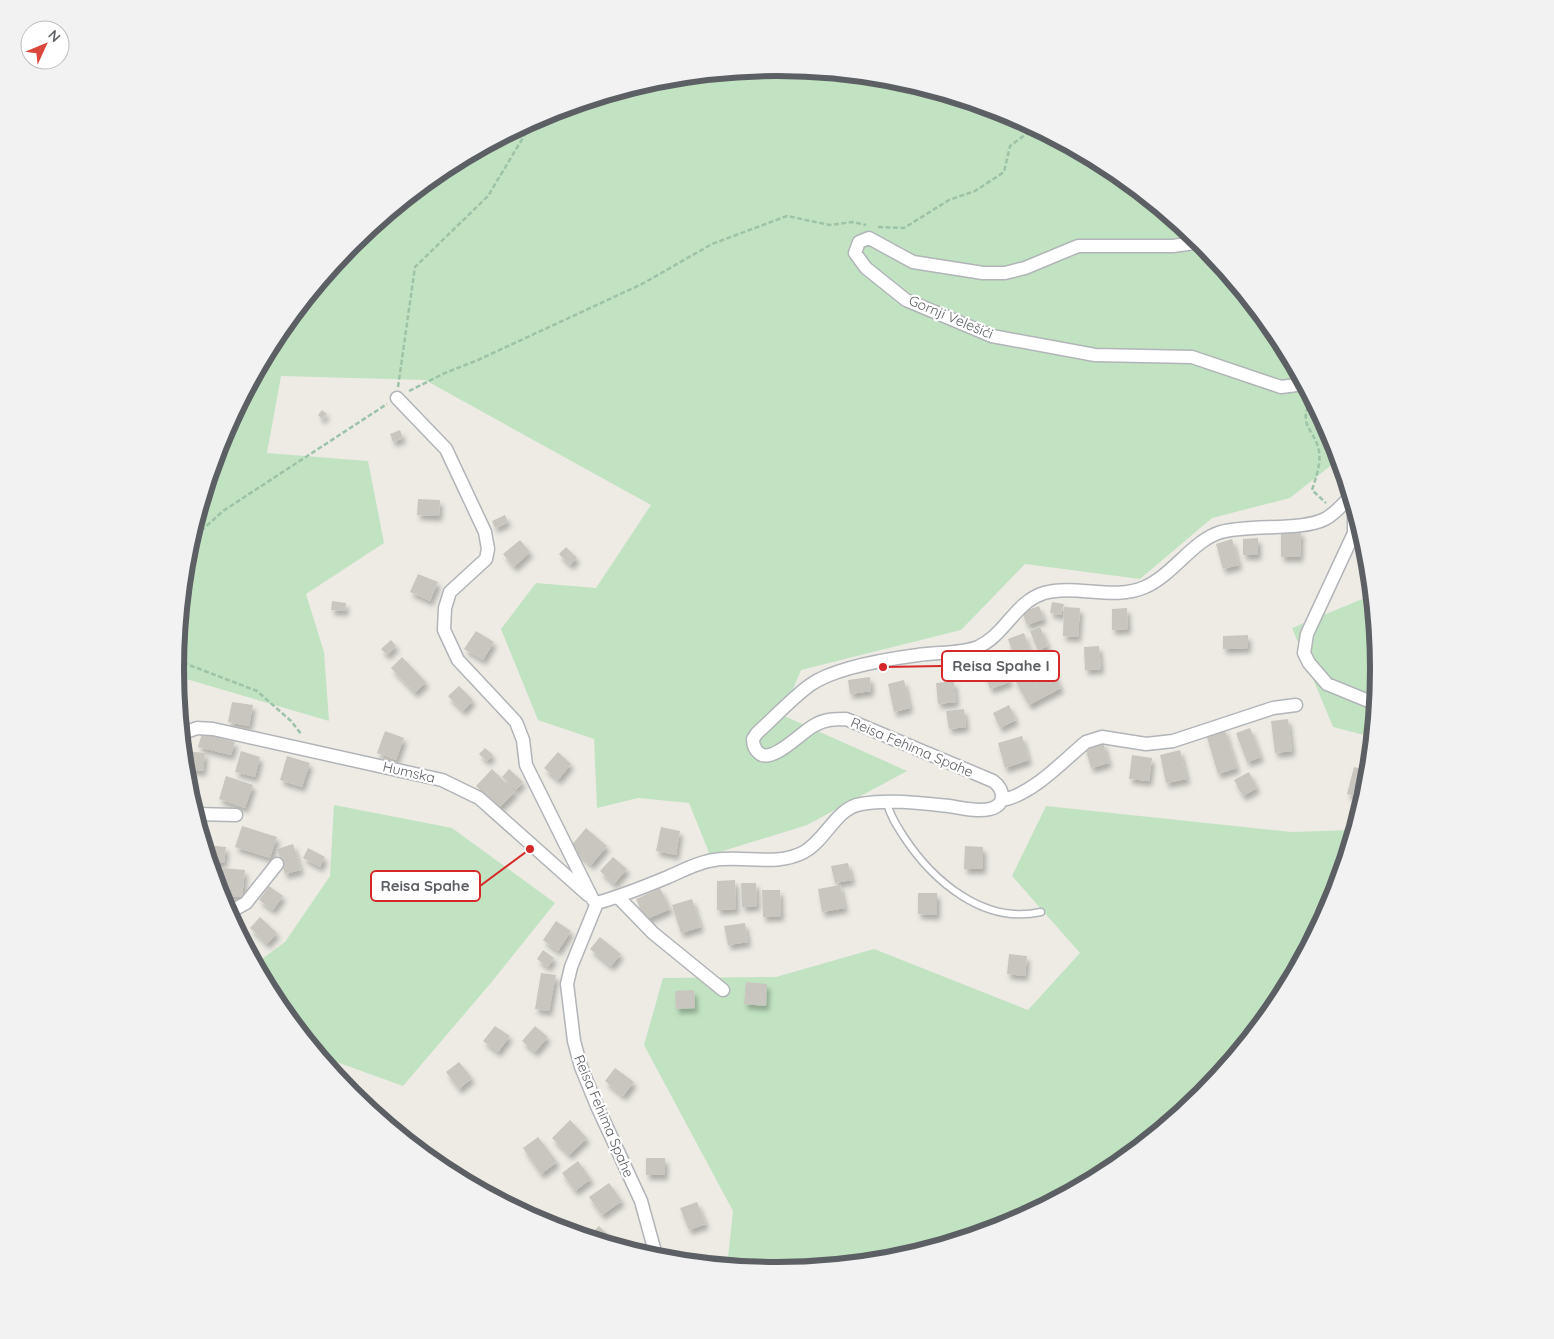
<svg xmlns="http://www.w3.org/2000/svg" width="1554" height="1339" viewBox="0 0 1554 1339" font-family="Quicksand,sans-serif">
  <defs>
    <filter id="shadow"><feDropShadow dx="3" dy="5" stdDeviation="2.5" flood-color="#0004"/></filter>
  </defs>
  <rect width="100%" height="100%" fill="#edebe4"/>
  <path fill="#c2e3c2" d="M777 68 895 79 1008 113 1112 169 1203 244 1278 335 1333 439 1339 459 1290 498 1212 518 1140 579 1025 564 961 630 801 670 782 715 907 771 807 825 710 855 689 803 638 798 597 808 594 739 538 720 501 629 536 583 596 588 651 505 425 380 281 376 267 453 368 461 384 543 306 594 324 652 329 721 176 676 187 552 221 439 277 335 352 244 443 169 547 113 660 79Z
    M1372 595 1379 670 1372 737 1333 727 1292 628Z
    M334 805 452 828 555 903 490 984 403 1086 331 1060 327 1065 276 1004 255 964 285 942 330 876Z
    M1046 806 1292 832 1354 830 1333 900 1277 1004 1202 1095 1111 1170 1007 1226 894 1260 777 1271 727 1267 733 1211 644 1045 663 978 776 977 874 949 1028 1010 1080 953 1012 876Z"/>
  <path fill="#c9c6c0" filter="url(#shadow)" d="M322 410 327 414 322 419 318 415Z
    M400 430 403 438 393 442 390 434Z
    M418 499 440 500 439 516 417 515Z
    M505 515 508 522 495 528 492 521Z
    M1281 531H1301L1300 557H1281Z
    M1258 538V555H1243V539Z
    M1232 539 1239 565 1223 569 1216 544Z
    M520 540 530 552 514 567 503 554Z
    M566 547 577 558 570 565 559 554Z
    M418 574 438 582 430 601 410 592Z
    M332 601 346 603 345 611 331 610Z
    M1052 602 1064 604 1061 615 1050 613Z
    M1039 606 1044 619 1027 625 1022 612Z
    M1064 607 1080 608 1078 637 1063 636Z
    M1127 608 1128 629 1112 630V609Z
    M1040 627 1048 646 1038 651 1030 631Z
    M476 631 494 642 483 660 464 649Z
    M1024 633 1033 659 1017 665 1008 639Z
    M1248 635V648L1223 649V636Z
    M391 640 396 646 387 655 381 649Z
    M1099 646 1101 669 1085 670 1084 647Z
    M1000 653 1010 682 990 689 980 660Z
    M402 657 426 682 415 693 391 668Z
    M1049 662 1061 688 1029 705 1014 679 1028 672 1040 693 1030 671Z
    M870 677 871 691 850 694 848 680Z
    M904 680 910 708 894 712 888 684Z
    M954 681 956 702 938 704 936 683Z
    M459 686 473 700 463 711 448 696Z
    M232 702 253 705 249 726 228 722Z
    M1009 705 1016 720 1000 728 993 713Z
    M964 709 966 727 949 729 946 711Z
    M1288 719 1292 751 1275 753 1271 721Z
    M1224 728 1237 768 1218 774 1206 734Z
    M1250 728 1261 757 1247 762 1236 733Z
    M385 731 404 738 396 760 377 753Z
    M202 733 235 742 231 755 198 747Z
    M1022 736 1029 760 1005 768 998 743Z
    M1103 742 1109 763 1091 768 1085 747Z
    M485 748 493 755 487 761 479 754Z
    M1180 750 1187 779 1166 783 1160 755Z
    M185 751 205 753 203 771 185 769Z
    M241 751 260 757 255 777 235 772Z
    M558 752 571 764 558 780 544 768Z
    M1132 755 1152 758 1149 781 1129 779Z
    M287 756 310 763 302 787 280 780Z
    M1354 767 1369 771 1364 799 1347 794Z
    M492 769 515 792 499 808 476 786Z
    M509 769 523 782 516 790 502 777Z
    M1249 772 1257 788 1243 796 1234 780Z
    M226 776 253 785 245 808 219 799Z
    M242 826 277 837 270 858 235 847Z
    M661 827 680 831 676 855 656 851Z
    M586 828 607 846 591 865 570 847Z
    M293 844 301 870 285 874 277 849Z
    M206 845 226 847 224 863 209 862Z
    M965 846 983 847V869H964Z
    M308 848 325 857 320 867 303 858Z
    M613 857 627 869 614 884 600 871Z
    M848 863 852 880 835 883 831 866Z
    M223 868 245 870 242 897 221 895Z
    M735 880 736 909 717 910V881Z
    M741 883H756L757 906 742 907Z
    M840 885 845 908 822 912 818 889Z
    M269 886 283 896 273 910 259 900Z
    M660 888 670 909 645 920 636 899Z
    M762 890H780L781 916 763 917Z
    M918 893H937V915L918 914Z
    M692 899 701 927 681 933 672 905Z
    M260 917 277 933 267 944 250 928Z
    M556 921 571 931 558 951 543 940Z
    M745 923 748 942 728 945 724 926Z
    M600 937 621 954 611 966 590 949Z
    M543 950 554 958 548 967 537 959Z
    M1009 954 1027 956 1025 976 1007 974Z
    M541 973 556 975 549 1011 535 1009Z
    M746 982 767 984 766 1006 744 1004Z
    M694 990 695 1008 676 1009 675 991Z
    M495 1026 510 1036 498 1052 483 1041Z
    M535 1026 548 1037 535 1052 522 1041Z
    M459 1062 472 1078 459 1089 446 1072Z
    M615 1068 634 1082 623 1096 605 1081Z
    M570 1120 587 1138 569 1155 552 1138Z
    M538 1137 557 1162 541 1174 523 1148Z
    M646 1158H665V1175H646Z
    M578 1161 591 1179 575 1191 562 1173Z
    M609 1183 622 1201 602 1215 589 1197Z
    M697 1202 706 1224 689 1230 680 1208Z
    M599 1226 613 1240 608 1244 586 1238Z"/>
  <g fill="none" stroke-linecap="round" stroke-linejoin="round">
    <g stroke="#b1b4b8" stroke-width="9">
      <path id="service" d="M887 803C890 816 897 826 904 837 933 881 984 925 1041 912"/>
    </g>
    <g stroke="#b1b4b8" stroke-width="15">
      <path id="minor" d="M1201 242 1173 246H1078L1025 268 1005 273H983L913 262 869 238 859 242 855 253 866 268 906 300 992 336 1095 355 1192 357 1281 387 1304 384
        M397 398 446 449 485 532 488 549 486 559 450 592 445 608 444 630 458 660 516 722 523 740 526 765 593 900
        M1354 508V533L1307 634 1304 653 1309 663 1327 684 1376 704
        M181 734 197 728 213 729 442 780 479 798 588 895
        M1002 800C1032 795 1063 761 1086 742L1102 737 1146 744 1173 741 1273 708 1296 705
        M195 814 236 815
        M619 898 653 933 723 990
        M597 903C621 896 644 887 668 877 682 871 698 862 714 860 744 855 776 867 804 852 826 840 836 808 861 804 889 799 921 803 949 806 962 808 977 812 990 809 1007 805 1004 789 993 781L846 719C835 719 825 719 815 725 802 731 772 765 759 753 754 749 753 745 753 739L757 733C774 718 791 699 810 685 834 668 888 659 918 655 937 652 960 654 978 647 1005 635 1015 602 1044 593 1076 584 1114 601 1145 587 1173 575 1193 540 1221 532 1250 524 1302 531 1325 519 1335 514 1343 504 1351 496
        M597 903 571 967 567 984 574 1041 581 1067 597 1106 641 1201 657 1259
        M228 913 246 903 277 864"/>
    </g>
    <path stroke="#9cc3a7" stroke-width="2.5" stroke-dasharray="5 2.5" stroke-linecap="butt" d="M878 227 904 228 949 200 975 191 1004 172 1010 146 1034 128
      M398 387 415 267 488 196 533 121
      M409 391 445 373 478 360 642 284 712 244 787 216 830 225 853 222 866 225
      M1312 400C1296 425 1315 429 1319 451 1321 464 1316 477 1312 490L1326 503
      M190 541 223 511 387 404
      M176 660 257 691 291 721 302 735"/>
    <use href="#service" stroke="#fff" stroke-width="6"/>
    <use href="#minor" stroke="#fff" stroke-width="12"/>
  </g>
  <g text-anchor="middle" stroke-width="4.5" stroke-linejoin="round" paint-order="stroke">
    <g font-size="14" fill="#5c5f63" stroke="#fff">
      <text transform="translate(951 317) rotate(23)" y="5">Gornji Velešići</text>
      <text transform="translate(912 747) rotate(23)" y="5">Reisa Fehima Spahe</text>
      <text transform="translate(409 772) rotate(13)" y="5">Humska</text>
      <text transform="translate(604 1116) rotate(67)" y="5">Reisa Fehima Spahe</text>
    </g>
  </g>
  <path d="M0 0H1554V1339H0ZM184 669a593 593 0 1 1 1186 0a593 593 0 1 1-1186 0Z" fill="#f2f2f3" fill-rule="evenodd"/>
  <path fill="none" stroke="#5c5f63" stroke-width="6" d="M184 669a593 593 0 1 1 1186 0a593 593 0 1 1-1186 0Z"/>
  <path fill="none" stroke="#d62828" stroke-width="2" d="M883 667L942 666M530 849L480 886"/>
  <g fill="#d62828" stroke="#fff" stroke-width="2">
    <circle cx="883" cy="667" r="5"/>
    <circle cx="530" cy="849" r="5"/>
  </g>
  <g fill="#fff" stroke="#d62828" stroke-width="2">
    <rect x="942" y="651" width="117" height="30" rx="5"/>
    <rect x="371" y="871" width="109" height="30" rx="5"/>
  </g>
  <g font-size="15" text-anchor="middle" font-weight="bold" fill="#5c5f63">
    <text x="1001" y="671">Reisa Spahe I</text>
    <text x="425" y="891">Reisa Spahe</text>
  </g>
  <g transform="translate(45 45) rotate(46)"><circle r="24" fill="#ffffff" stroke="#bebfc1"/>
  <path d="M0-4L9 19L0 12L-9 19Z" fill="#db473b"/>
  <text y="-8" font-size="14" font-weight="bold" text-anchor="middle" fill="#5c5f63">N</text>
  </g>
</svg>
